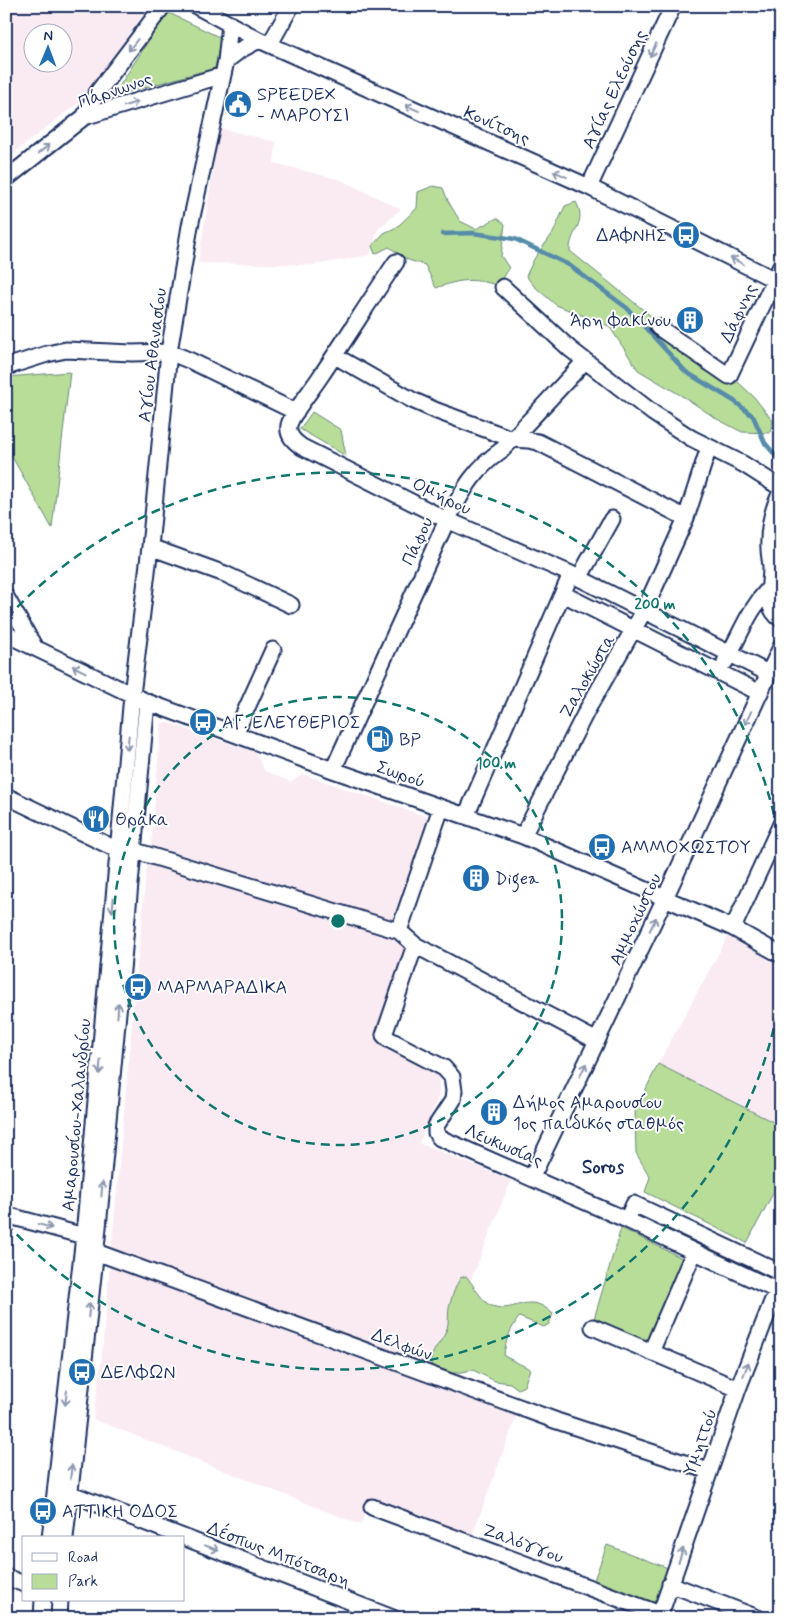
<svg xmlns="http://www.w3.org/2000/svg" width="787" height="1624" viewBox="0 0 787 1624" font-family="Mynerve,sans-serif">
  <rect width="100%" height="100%" fill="#fff"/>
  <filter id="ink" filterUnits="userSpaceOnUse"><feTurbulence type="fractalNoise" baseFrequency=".02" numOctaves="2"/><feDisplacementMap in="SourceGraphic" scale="10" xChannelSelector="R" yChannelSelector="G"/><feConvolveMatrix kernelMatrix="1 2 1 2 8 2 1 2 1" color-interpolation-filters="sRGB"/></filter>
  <g filter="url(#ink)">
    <path fill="#faebf3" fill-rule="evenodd" d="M6 6H149L82 100 6 159ZM32 32H62V62H32Z
      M220 128 276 142 274 163 341 180 401 209 378 229 370 255 314 265 198 263Z
      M166 722 254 752 265 771 291 782 303 774 430 818 392 924 155 853 151 847 161 724Z
      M147 861 378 930 409 944 373 1037 389 1050 439 1073V1095L419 1143 511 1180 432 1378 518 1412 472 1536 370 1498 361 1525 93 1419 101 1363Z
      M728 936 781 967V1126L658 1064Z"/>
    <path fill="#b8dd99" stroke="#6a867c" d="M167 12 221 38 215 68 113 96Z
      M433 186 443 188 448 201 460 221 476 229 497 218 505 224 501 256 509 268 497 285C471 278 462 279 436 288L425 265 408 260 389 247 375 254 372 246 384 233 397 227 417 208 418 192Z
      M576 202C588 223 569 232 570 251L681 340 697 344 702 369 719 377 738 382 754 397 773 421 770 433 742 432 717 419 687 399 638 370 609 326 556 305 534 286 526 276 534 259 553 233 565 206Z
      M70 372 52 528 6 446V377Z
      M312 412 341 430 346 456 300 429Z
      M658 1064 781 1126V1178L747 1243 645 1192 650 1177 636 1153 635 1112Z
      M621 1228 684 1259 647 1345 593 1322Z
      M466 1276C472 1283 482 1300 488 1304 513 1318 527 1288 553 1314L549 1324 544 1327 519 1317C510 1330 505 1341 504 1356L530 1369 524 1386 518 1389 510 1383 495 1381 473 1370 449 1374 431 1366C430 1348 441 1345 446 1331 450 1322 447 1313 450 1304 452 1295 456 1286 460 1278Z
      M607 1545 668 1568 651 1611 591 1588Z"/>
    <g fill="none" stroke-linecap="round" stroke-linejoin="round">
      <path stroke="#568baa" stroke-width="4.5" d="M442 234 473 233 515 239 569 265 627 308 686 372 734 401 753 416 765 443 781 462"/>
      <g stroke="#1b2f5e" stroke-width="19">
        <path id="minor" d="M196 6 259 40 589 187 781 283
          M270 44 291 6
          M226 61 240 50 259 40
          M84 117 97 93 163 6
          M6 179 84 117 223 75
          M589 187 673 6
          M396 262C370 300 346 339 320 377 313 388 291 415 289 425 287 436 295 442 302 447L447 520 571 574 768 673
          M503 287 570 349 653 413 691 438 743 464 781 488
          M658 327 729 376 781 266
          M335 356 412 400 437 411 512 439 528 440 538 442 686 518
          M6 367 47 354 66 350 132 353 169 352 191 361 296 412
          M781 492C772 510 768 529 769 549 769 555 771 562 771 568 771 585 763 608 781 619
          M150 547 225 574 291 605
          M579 578 612 519
          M563 594 760 693
          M6 597 35 648
          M6 634 147 702 333 770 523 836 733 928 781 955
          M725 662C741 634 747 612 770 587
          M235 734 273 650
          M333 770 447 520C464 489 473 470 503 449L585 361
          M6 796 118 850
          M466 816 571 574
          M523 836 587 710 644 611 686 518 709 447
          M132 850 399 931 415 945 597 1041
          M733 928 781 824
          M399 931 441 808
          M415 945 384 1035 388 1039 444 1068 452 1077 454 1091 453 1100 436 1126V1133L440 1138 627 1220 776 1290
          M532 1177 665 898 781 647
          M6 1215 84 1236 93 1237
          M627 1220 634 1204 781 1273
          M87 1251 96 1252 557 1421 709 1471
          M593 1327 738 1389
          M651 1352 694 1252
          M69 1493 393 1618
          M372 1507 660 1614
          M50 1538 84 1236 132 695 150 547 169 352 190 226 226 61 230 24
          M65 1538 97 1238 147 702
          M6 1577 24 1584
          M670 1584 758 1618
          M42 1618 43 1600
          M59 1618 60 1600
          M659 1618 738 1389 781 1279"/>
      </g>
      <use href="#minor" stroke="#fff" stroke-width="15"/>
    </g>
    <defs><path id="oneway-shaft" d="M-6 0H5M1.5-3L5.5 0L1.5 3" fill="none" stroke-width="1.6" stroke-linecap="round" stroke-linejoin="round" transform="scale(1.25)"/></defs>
    <g stroke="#8d97ae">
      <use href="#oneway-shaft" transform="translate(133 45) rotate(128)"/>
      <use href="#oneway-shaft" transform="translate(653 50) rotate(115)"/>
      <use href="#oneway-shaft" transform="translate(131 104) rotate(-18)"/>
      <use href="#oneway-shaft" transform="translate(412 108) rotate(-156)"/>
      <use href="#oneway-shaft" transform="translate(44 149) rotate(-38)"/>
      <use href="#oneway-shaft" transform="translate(560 174) rotate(-156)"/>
      <use href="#oneway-shaft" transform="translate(737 261) rotate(-153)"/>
      <use href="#oneway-shaft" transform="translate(79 669) rotate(-154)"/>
      <use href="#oneway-shaft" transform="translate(748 718) rotate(115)"/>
      <use href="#oneway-shaft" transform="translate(128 743) rotate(95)"/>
      <use href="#oneway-shaft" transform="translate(113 905) rotate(95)"/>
      <use href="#oneway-shaft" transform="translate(653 924) rotate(-64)"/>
      <use href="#oneway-shaft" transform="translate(118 1010) rotate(-85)"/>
      <use href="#oneway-shaft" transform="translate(100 1067) rotate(95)"/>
      <use href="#oneway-shaft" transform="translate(583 1070) rotate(-64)"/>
      <use href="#oneway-shaft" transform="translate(102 1189) rotate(-85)"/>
      <use href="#oneway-shaft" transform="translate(45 1226) rotate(15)"/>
      <use href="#oneway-shaft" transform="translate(89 1310) rotate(-84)"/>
      <use href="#oneway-shaft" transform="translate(746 1369) rotate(-69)"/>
      <use href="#oneway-shaft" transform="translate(66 1398) rotate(97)"/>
      <use href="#oneway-shaft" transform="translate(71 1472) rotate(-84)"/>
      <use href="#oneway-shaft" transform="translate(212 1548) rotate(21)"/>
      <use href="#oneway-shaft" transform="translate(681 1555) rotate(-71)"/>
    </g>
  </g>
  <g fill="none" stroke="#0f766e" stroke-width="2.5" stroke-dasharray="9 6">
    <circle cx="338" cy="921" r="224"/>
    <path d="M780 999A449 449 0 0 1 7 1224M7 618A449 449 0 0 1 780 843"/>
  </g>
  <defs>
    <g id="civic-disc" transform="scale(1.4375)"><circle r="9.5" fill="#1f6fb2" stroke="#fff"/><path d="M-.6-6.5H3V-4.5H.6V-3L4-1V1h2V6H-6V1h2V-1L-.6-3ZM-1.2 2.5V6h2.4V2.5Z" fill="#fff"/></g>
    <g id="bus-disc" transform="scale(1.4375)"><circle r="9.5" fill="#1f6fb2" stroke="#fff"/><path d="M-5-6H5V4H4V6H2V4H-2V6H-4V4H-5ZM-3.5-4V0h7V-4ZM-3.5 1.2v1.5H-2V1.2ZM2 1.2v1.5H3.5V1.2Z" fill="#fff"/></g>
    <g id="building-disc" transform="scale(1.4375)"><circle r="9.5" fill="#1f6fb2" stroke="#fff"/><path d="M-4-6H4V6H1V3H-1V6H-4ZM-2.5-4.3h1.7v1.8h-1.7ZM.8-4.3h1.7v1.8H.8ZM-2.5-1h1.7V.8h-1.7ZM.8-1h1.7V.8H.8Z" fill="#fff"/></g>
    <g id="fuel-disc" transform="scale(1.4375)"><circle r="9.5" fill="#1f6fb2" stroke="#fff"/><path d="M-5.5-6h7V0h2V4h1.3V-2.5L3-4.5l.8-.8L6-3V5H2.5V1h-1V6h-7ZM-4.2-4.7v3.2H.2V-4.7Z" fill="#fff"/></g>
    <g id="restaurant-disc" transform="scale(1.4375)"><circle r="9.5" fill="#1f6fb2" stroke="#fff"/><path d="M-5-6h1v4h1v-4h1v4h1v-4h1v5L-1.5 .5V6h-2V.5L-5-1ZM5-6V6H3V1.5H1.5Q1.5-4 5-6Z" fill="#fff"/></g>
  </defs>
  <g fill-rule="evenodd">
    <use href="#civic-disc" x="238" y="104"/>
    <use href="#bus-disc" x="686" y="235"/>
    <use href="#building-disc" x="690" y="320"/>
    <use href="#bus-disc" x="203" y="722"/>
    <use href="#fuel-disc" x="380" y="739"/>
    <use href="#restaurant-disc" x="96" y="819"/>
    <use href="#bus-disc" x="602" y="847"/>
    <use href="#building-disc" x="476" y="878"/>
    <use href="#bus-disc" x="138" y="987"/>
    <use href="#building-disc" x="494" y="1112"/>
    <use href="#bus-disc" x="82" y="1372"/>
    <use href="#bus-disc" x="43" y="1511"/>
  </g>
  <g text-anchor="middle" stroke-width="4" stroke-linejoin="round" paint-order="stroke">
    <g font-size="18" fill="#1b2f5e" stroke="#fff">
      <text transform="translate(614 89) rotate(-65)" y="6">Αγίας Ελεούσης</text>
      <text transform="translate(115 90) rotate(-19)" y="6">Πάρνωνος</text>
      <text transform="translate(497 125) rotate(24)" y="6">Κονίτσης</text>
      <text transform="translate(738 313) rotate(-65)" y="6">Δάφνης</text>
      <text transform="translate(152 355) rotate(-83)" y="6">Αγίου Αθανασίου</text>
      <text transform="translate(442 496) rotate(26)" y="6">Ομήρου</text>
      <text transform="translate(417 541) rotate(-65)" y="6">Πάφου</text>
      <text transform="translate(587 676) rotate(-60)" y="6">Ζαλοκώστα</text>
      <text transform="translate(401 774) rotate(19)" y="6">Σωρού</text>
      <text transform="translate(635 919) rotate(-65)" y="6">Αμμοχώστου</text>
      <text transform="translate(76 1115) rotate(-85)" y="6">Αμαρουσίου-Χαλανδρίου</text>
      <text transform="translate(504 1145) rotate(23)" y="6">Λευκωσίας</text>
      <text transform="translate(402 1344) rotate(20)" y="6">Δελφών</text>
      <text transform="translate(700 1442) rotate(-71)" y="6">Υμηττού</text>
      <text transform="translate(523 1543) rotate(20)" y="6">Ζαλόγγου</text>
      <text transform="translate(279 1554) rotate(21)" y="6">Δέσπως Μπότσαρη</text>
    </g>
    <g font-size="18" fill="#1b2f5e" stroke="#fff" text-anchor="start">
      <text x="257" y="100">SPEEDEX<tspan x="257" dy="21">- ΜΑΡΟΥΣΙ</tspan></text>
      <text x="667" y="241" text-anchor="end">ΔΑΦΝΗΣ</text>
      <text x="671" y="326" text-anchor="end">Άρη Φακίνου</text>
      <text x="222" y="728">ΑΓ. ΕΛΕΥΘΕΡΙΟΣ</text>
      <text x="399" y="745">BP</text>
      <text x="115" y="825">Θράκα</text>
      <text x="621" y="853">ΑΜΜΟΧΩΣΤΟΥ</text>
      <text x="495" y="884">Digea</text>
      <text x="157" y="993">ΜΑΡΜΑΡΑΔΙΚΑ</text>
      <text x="513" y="1108">Δήμος Αμαρουσίου<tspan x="513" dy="21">1ος παιδικός σταθμός</tspan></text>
      <text x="101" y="1378">ΔΕΛΦΩΝ</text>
      <text x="62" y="1517">ΑΤΤΙΚΗ ΟΔΟΣ</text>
    </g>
    <g font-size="19" font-weight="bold" fill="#1b2f5e" stroke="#fff">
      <text x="603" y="1173">Soros</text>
    </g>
  </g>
  <circle cx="338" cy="921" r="8" fill="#0f766e" stroke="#fff" stroke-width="2.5"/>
  <g font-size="15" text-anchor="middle" font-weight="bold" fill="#0f766e" stroke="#fff" stroke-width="4" stroke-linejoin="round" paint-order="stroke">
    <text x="655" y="609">200 m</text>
    <text x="496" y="768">100 m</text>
  </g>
  <rect width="787" height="1624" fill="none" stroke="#fff" stroke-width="25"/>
  <rect x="12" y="12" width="762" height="1599" fill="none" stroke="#1b2f5e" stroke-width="2" filter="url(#ink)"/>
  <rect x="22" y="1536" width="162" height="65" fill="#ffffff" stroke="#a4acbf"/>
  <rect x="32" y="1553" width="25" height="8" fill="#ffffff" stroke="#a4acbf"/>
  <text x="68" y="1562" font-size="15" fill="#1b2f5e">Road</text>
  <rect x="32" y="1574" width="25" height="15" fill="#b8dd99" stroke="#a4acbf"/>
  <text x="68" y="1586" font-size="15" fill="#1b2f5e">Park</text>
  <g transform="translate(48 48) rotate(1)"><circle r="24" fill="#ffffff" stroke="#a4acbf"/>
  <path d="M0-4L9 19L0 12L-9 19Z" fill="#1f6fb2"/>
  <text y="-8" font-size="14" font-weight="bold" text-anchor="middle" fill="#1b2f5e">N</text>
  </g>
</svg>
